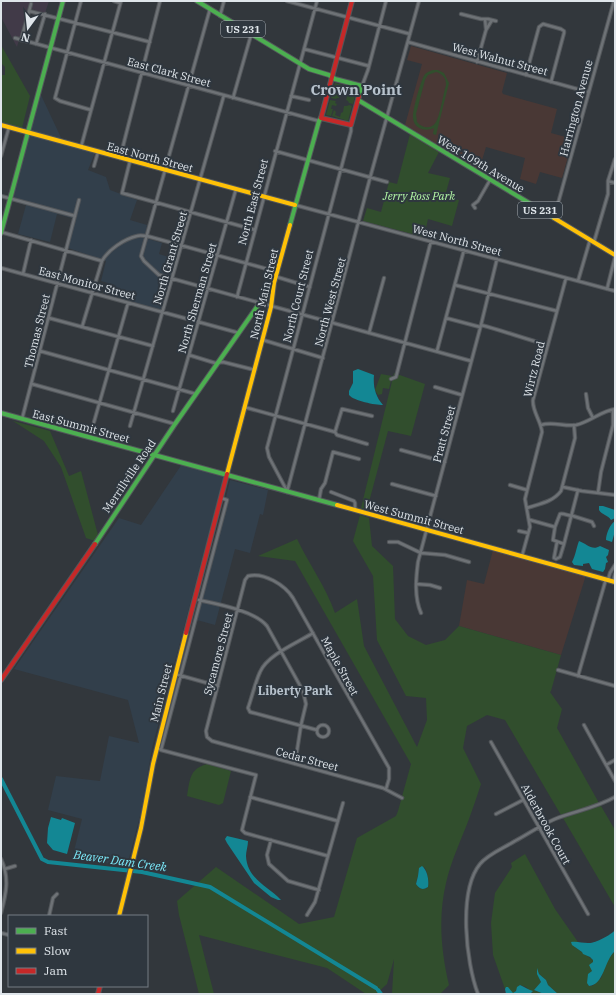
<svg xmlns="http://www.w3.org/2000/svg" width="616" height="995" viewBox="0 0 616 995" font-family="'IBM Plex Serif',serif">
  <rect width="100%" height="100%" fill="#32373c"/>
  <path fill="#323f4b" d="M40 93 64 144 95 153 88 170 106 177 110 190 137 200 130 220 147 225 145 238 162 243 159 254 175 259 161 310 113 296 115 285 101 281 106 261 68 248 75 219 57 214 50 242 18 234 26 205 12 201Z
    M182 464 224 476 152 748 141 812 127 866 72 859 82 819 48 810 56 776 100 781 109 736 139 743 128 700 14 669 119 518 141 525Z
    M230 480 268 490 263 515 260 514 250 553 235 549 215 625 197 620 229 499 226 498Z"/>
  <path fill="#413a48" d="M1 1H49L45 13 28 8 17 47 1 17Z"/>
  <path fill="#493835" d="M411 46 507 73 502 92 503 94 557 109 551 133 573 139 562 178 540 172 536 184 520 179 525 158 486 147 479 170 405 125 422 64 407 60Z
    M493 550 586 575 561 655 459 626 467 580 484 584Z"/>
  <path fill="#314e2d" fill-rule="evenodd" d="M1 45 30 96 22 128 1 122V75H5V67L1 63Z
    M433 70H438L444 73 449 83 436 135 433 134 434 128C425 132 414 129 413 118 412 112 421 79 425 74 427 72 430 71 433 70ZM436 72C443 74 446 78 446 85 443 95 440 115 436 122 431 130 422 128 417 122L416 114 425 80 428 75Z
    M335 83 357 89 353 104 349 103 348 101 346 100 348 94 347 92 348 88 343 87 342 91 340 92 339 98H337L336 99 331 98Z
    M330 100 336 101 335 103 337 104 336 106 332 105 331 109H333L331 116 326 115Z
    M349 105 352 106 348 121 332 116 334 110 336 112 335 115 340 117 341 113 343 112 344 106H347Z
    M410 134 439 152 428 173 450 178 445 196 459 200 452 226 428 219 424 237 363 221 367 208 381 212 389 182 397 184Z
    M394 373 425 384 411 436 388 431 369 502V510L361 508Z
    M381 374 392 376 389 389 383 388 382 394 378 395 375 390Z
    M13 421 50 431 69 476 81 471 98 535 95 541 86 538 61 467 44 441Z
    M360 515 369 518 372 546 393 566 395 619 408 636 426 645 445 640 459 626 561 655 551 691 550 692 562 709 557 728 599 803 561 815 505 720 487 715 467 726 463 748 481 784C477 796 473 808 469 819 461 840 451 861 446 883 438 917 441 951 449 985L440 994H392L394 959 387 984 376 994H366L327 968 199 935 214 994H199L179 915 177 901 216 867 299 924 334 917 357 838 396 816 398 811 411 764 295 561 258 556 297 539C309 564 326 587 335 613L357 599 364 646 417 747 427 720 426 698 406 696 377 640 373 576 353 541ZM424 867C428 872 429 881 428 887L425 889 419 888 416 883 418 876 419 869Z
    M207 764 231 771 223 803 219 805 187 796C190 780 189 769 207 764Z
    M601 806 615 830V907L563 818Z
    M525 854 555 909 578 942H575V947L593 960 592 971 588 978V985L589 986H592L601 978 608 959 615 951V994H558L548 985 546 980 539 974 537 969 539 978 541 982 534 990 544 994H530L533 992 532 991H530L526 987 520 985 514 993H512L505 988V989L493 955 491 923 495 893 512 867 511 863Z"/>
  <path fill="#138794" d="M358 369 374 375C373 386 375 396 383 405 375 405 354 401 349 395V391L353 383V371Z
    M599 506H603L615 510V518L611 520C608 515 602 515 599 510Z
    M615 521V531L612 542 606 540C606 534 610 524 615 521Z
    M579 541C587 544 592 551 600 546L609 550 608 555 606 557 608 562 606 563 605 569 603 572 592 569 589 563 583 564V566L574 565 572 562C576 554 576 549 579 541Z
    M51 817 61 820 62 818 75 823 67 854 53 850 47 843 48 828Z
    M227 836 248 841C248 846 246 851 246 856 247 879 268 886 281 900H278L271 897 254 883 227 843 225 839Z
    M422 866C428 871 429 881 428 887 422 891 419 888 416 884L418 876 419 868Z
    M615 930V951C604 961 604 985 589 986L587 983 588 974 592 971 589 965 593 962V960L590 957 583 954 582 952 572 945 571 942C577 941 582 943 588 943 594 944 611 935 615 930Z
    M537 968 539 974 546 980 548 985 558 994H544L534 990 541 982 537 974Z
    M520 985C525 987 529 990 533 991L530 994H506L505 989 506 987H508L513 993 516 991 517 987Z"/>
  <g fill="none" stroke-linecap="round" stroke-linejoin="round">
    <path stroke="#138794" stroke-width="4" d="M1 779 42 859 48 862 142 872 210 887 376 988
      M378 990 381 994"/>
    <g stroke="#52565a" stroke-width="4.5">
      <path id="street" d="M81 1 55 98 60 101 91 110
        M114 1 120 3
        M287 1 410 34
        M210 9 141 256 144 261 159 275 471 361
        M29 11 150 42
        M461 14 481 19H488L496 21
        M220 16 224 1
        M485 19 486 29
        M15 38 319 121
        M21 40 31 4
        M408 42 588 92
        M36 44 45 14
        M304 49 369 66
        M477 62 486 30 492 20
        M526 75 539 27 543 24 561 29 564 31V33L551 82
        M362 86 368 70 386 1
        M291 96 309 100
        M233 98 251 35
        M81 147 121 1
        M275 151 387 182
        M1 156 9 127
        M120 158 160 1
        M130 161 122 193 255 230
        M94 166 98 152
        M608 181 615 183
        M1 196 75 216
        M295 205 615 291
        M475 208 473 205 478 201 490 180
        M554 218 614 1
        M1 232 102 261
        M594 242 608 194V181L615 159
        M1 268 239 333
        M23 274 31 240
        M277 277 310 287
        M578 281 590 240
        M455 285 557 311
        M607 289 615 257
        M237 297 317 1
        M49 318 153 346
        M446 318 480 327
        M481 325C504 331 525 339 548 345
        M82 327 102 261C108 250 124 239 137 236 140 235 144 236 147 236L278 272
        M369 333 384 278
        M263 340 323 358
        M40 351 196 394
        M437 351 464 250
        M189 355 215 363 223 362 255 370
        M391 379 396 377 431 241
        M32 384 175 424
        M435 387 462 395
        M586 394 588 408 593 418
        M244 407 335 432 337 435 367 444
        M173 411 236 189
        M22 419 79 200
        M94 422 128 303
        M541 425C553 421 564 427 576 425 590 422 601 411 615 409
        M130 426 224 95
        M335 432 342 409 372 416
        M401 450 445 462
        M392 484 436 496
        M510 485 527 490
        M563 487 582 491 615 495
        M578 490 564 544 553 540 555 527 560 514C564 513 568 516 573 516L592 522 594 526
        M287 491 269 457 267 448 351 131V125
        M287 492 370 178 419 1
        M331 492 354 501 355 503V510
        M598 493 601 472 613 425V410
        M319 500 321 489 325 483 333 452 359 459
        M527 508C539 504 553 502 561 491L575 438 574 425
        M530 520 555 527
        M519 531 528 533
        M389 542H398L421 553 445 555 469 562
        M557 542 554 558 556 559 560 557 564 544
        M522 556 530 527 525 499 526 495 542 432C541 421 532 411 533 400L566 278
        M608 580 610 573 615 565
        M613 582 615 574
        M416 584 430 585 440 588
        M199 600C218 604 255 611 267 626L303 691 306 704 301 725 295 764
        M421 613C414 597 416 578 418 562L481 325 497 259
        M313 633C297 643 267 655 260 672 255 683 252 697 248 708L250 712 254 713 317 730
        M558 670 615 686
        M175 674 218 686
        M578 676 606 579
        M584 725 615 781
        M317 731a6 6 0 1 1 12 0a6 6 0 1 1-12 0Z
        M491 742 588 914
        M157 748 161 750 227 500 221 498
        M161 750 256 775 242 830 245 833 328 856
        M606 765 615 760
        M386 789 389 779V768L293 598C285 585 264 572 248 576L245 580 206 731 207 737 212 741 383 788 402 798
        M250 797 338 821
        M496 814 523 800
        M271 840 267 855 269 864 288 881 319 890
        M1 859C10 878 6 894 1 913
        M5 869 15 866
        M307 915 315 902 343 803
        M49 916 53 898 57 894
        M1 933 9 935
        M478 994C466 963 458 891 480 864 488 854 504 848 515 841 528 834 541 825 555 819 575 811 596 808 615 797"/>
    </g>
    <g stroke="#52565a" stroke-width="6">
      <path id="fast" d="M197 1 309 69 329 75 335 79 362 86 359 96
        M358 100 554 218
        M290 225 319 121 321 118
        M1 233 63 1
        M1 413 337 505
        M95 544 175 424 273 284"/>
    </g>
    <g stroke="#52565a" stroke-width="6">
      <path id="slow" d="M1 125 295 205
        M554 218 615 255
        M227 474 271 307 274 283 290 225
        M337 505 615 582
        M119 916 141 828 153 764 186 633"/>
    </g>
    <g stroke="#52565a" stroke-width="6">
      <path id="jam" d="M332 77 352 1
        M332 77 321 118 351 125 359 96
        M186 633 227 474
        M1 680 95 544
        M98 994 100 986"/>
    </g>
    <use href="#street" stroke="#6e7276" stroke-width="2.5"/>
    <use href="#fast" stroke="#4caf50" stroke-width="4"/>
    <use href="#slow" stroke="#ffc107" stroke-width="4"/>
    <use href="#jam" stroke="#c62828" stroke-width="4"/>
  </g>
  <g text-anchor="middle" stroke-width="4" stroke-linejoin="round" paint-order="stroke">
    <g fill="#2f373f" stroke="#aab1b7" stroke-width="1">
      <rect x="221" y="21" width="44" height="16" rx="3"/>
      <rect x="518" y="202" width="44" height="16" rx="3"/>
    </g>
    <g font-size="10" font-weight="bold" fill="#dfe5ea">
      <text x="243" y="33">US 231</text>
      <text x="540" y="214">US 231</text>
    </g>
    <g font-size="11" fill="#dfe5ea" stroke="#2f373f">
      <text transform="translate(500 59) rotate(15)" y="4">West Walnut Street</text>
      <text transform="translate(169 72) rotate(15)" y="4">East Clark Street</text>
      <text transform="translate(576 108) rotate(-75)" y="4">Harrington Avenue</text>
      <text transform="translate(150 157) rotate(15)" y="4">East North Street</text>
      <text transform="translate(481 164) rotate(31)" y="4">West 109th Avenue</text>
      <text transform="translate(253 202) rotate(-75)" y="4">North East Street</text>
      <text transform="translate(457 240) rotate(15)" y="4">West North Street</text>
      <text transform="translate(170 258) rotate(-74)" y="4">North Grant Street</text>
      <text transform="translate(87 283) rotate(15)" y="4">East Monitor Street</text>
      <text transform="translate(264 294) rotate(-77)" y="4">North Main Street</text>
      <text transform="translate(298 296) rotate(-76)" y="4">North Court Street</text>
      <text transform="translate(197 298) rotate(-74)" y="4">North Sherman Street</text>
      <text transform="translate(330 302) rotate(-75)" y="4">North West Street</text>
      <text transform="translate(37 331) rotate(-76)" y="4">Thomas Street</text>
      <text transform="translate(534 369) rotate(-76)" y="4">Wirtz Road</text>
      <text transform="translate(81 426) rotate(15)" y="4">East Summit Street</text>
      <text transform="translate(444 434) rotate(-75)" y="4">Pratt Street</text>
      <text transform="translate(129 476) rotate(-56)" y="4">Merrillville Road</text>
      <text transform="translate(414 517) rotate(15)" y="4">West Summit Street</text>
      <text transform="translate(218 654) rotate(-75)" y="4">Sycamore Street</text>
      <text transform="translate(340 666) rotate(61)" y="4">Maple Street</text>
      <text transform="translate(161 693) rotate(-76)" y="4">Main Street</text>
      <text transform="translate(307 759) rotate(15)" y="4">Cedar Street</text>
      <text transform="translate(546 824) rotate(61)" y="4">Alderbrook Court</text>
    </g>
    <g font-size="11" font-style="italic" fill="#b5faa7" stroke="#2f373f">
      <text x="419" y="200">Jerry Ross Park</text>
    </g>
    <g font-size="12" font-weight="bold" fill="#b7c2cc" stroke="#2f373f">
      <text x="295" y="695">Liberty Park</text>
    </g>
    <g font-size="12" font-style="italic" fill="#7be9f9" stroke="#2f373f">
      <text transform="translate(120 861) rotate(8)" y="4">Beaver Dam Creek</text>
    </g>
    <g font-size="15" font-weight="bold" fill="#b7c2cc" stroke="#2f373f">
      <text x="356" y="95">Crown Point</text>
    </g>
  </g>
  <rect width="616" height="995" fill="none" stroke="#dfe5ea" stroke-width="4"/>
  <rect x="8" y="915" width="140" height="72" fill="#2f373f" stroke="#757d83"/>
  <rect x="16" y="928" width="20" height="6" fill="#4caf50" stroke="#757d83"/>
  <text x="44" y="935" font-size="12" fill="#dfe5ea">Fast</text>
  <rect x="16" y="948" width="20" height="6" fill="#ffc107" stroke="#757d83"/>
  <text x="44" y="955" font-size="12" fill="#dfe5ea">Slow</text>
  <rect x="16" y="968" width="20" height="6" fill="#c62828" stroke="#757d83"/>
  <text x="44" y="975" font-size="12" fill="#dfe5ea">Jam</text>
  <g transform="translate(28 28) rotate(195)" stroke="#2f373f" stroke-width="3" paint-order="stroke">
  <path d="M0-3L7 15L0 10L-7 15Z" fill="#dfe5ea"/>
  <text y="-6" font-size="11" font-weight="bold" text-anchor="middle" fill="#dfe5ea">N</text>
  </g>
</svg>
